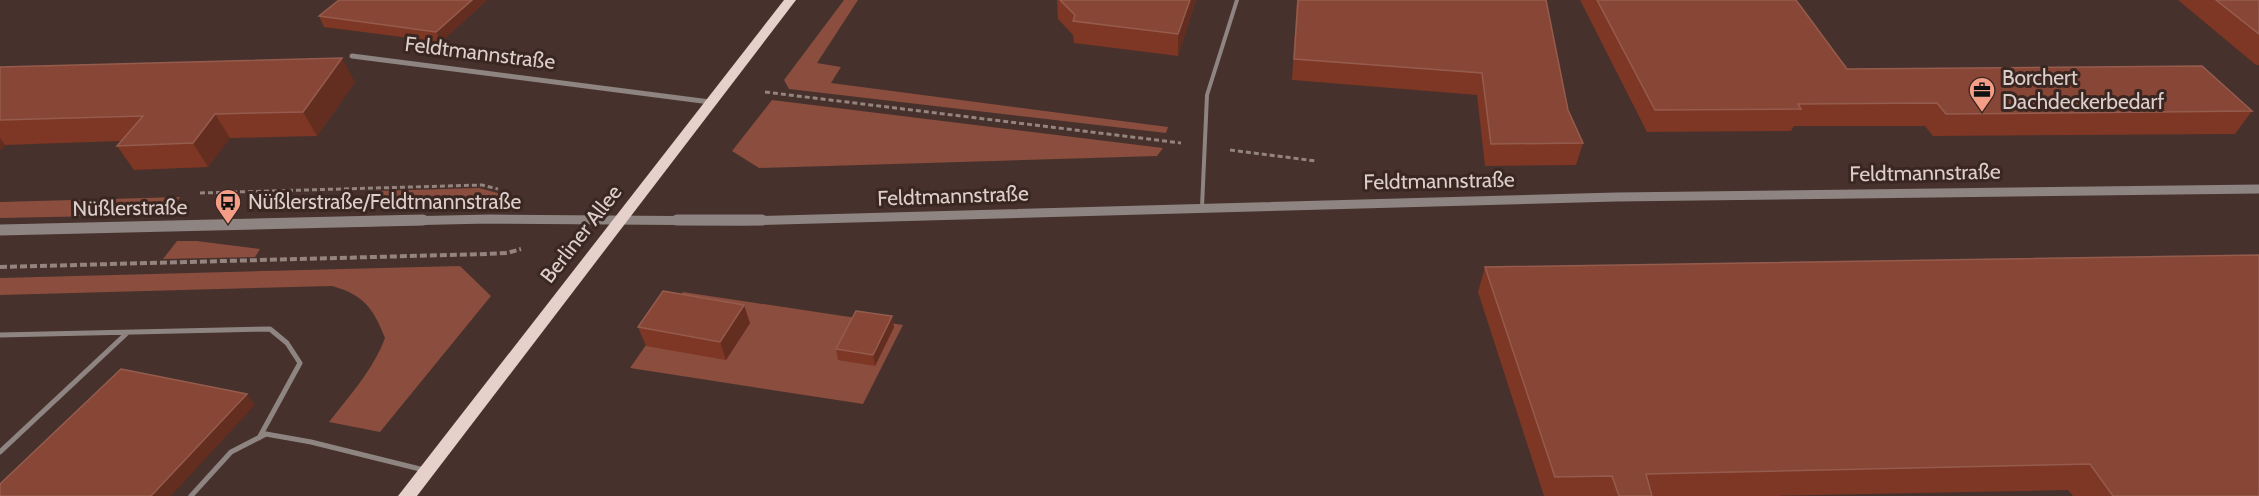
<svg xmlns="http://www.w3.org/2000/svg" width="2259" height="496" viewBox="0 0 2259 496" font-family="Cabin,sans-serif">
  <rect width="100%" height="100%" fill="#46312c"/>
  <path fill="#8a4d3e" d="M844 0H858L817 63 841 67 831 83 1168 127 1166 133 789 89 784 80Z
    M772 100 1163 148 1157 156 759 168 732 151Z
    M479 188 509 196 507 199 426 201 372 198 376 191Z
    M180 197 173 207 100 216 0 218V202Z
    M177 241H197L260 249 255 257 163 259Z
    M460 266 491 296 380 432 329 422C350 395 373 370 385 338 373 308 364 295 332 286L0 295V278Z
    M683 292 903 325 863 404 630 368Z"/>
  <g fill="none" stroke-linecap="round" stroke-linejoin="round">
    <path stroke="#94837e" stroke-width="3" stroke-dasharray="5 3" stroke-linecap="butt" d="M765 92 1181 143
      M1230 150 1316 161
      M200 193 482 185 498 189"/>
    <path stroke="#94837e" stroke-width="4" stroke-dasharray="7 3" stroke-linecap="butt" d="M0 267 486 254 507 253 521 249"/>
    <path stroke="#8e8481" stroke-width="4" d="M1202 207 1207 95 1237 0"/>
    <path stroke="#8e8481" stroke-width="5" d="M0 335 270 329 287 343 300 363 259 438
      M0 452 127 333
      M191 496 231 452 266 434 311 442 424 470"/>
    <path stroke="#8e8481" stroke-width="5" d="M352 56 710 102"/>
    <path stroke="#8e8481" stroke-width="9" d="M357 222 489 219 743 221 1616 197 2259 189"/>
    <path stroke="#8e8481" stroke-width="11" d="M677 220H762
      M0 230 423 220"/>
    <path fill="#e6d0ca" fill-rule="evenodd" d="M784 0H796L417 496H398Z"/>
  </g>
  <path fill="#7e3625" d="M339 0H487L441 42 324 27 319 16Z
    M1057 0H1196L1178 56 1074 43 1073 35 1058 19Z
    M1297 0H1546L1568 110 1583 143 1576 165 1485 166 1477 95 1292 80Z
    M1580 0H1796L1847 69 2252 111 2235 134 1933 136 1925 126H1794L1791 131 1647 132Z
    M2178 0H2259V65H2256Z
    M0 67 355 82 317 136 230 138 208 167 134 170 117 146 121 141 5 145 0 150Z
    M1485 267 2259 496H2073L2068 490 1761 496H1544L1478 292Z
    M750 323 726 360 646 346 638 327Z
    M894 327 875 366 838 360 836 349Z"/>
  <path fill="#632d20" d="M472 0H487L441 42 436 32Z
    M1190 0H1196L1178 56V34Z
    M342 58 355 82 317 136 303 112Z
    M215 114 230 138 208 167 193 143Z
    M0 138 5 145 0 150Z
    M744 305 750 323 726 360 720 342Z
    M892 316 894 327 875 366 873 355Z
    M247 394 255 405 171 496H151Z"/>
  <path fill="#884636" stroke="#955c4e" stroke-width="1.5" d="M339 0H472L436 32 319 16Z
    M1060 0H1190L1178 34 1073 21 1075 15Z
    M1298 0H1546L1568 110 1583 143 1491 144 1482 73 1294 59Z
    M1597 0H1796L1847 69 2202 66 2252 111 1946 114 1937 103 1798 104 1801 109 1655 110Z
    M2216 0H2259V34Z
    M342 58 303 112 215 114 193 143 117 146 143 116 0 120V67Z
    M2259 255V496H2113L2090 464 1646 474 1652 496H1619L1612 476 1555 477 1485 267Z
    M663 291 744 305 720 342 638 327Z
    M856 311 892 316 873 355 836 349Z
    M121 369 247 394 151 496H0V484Z"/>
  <defs>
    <g id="office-pin" transform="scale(1.35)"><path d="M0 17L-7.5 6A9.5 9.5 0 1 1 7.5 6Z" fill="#f49e88" stroke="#3b2722"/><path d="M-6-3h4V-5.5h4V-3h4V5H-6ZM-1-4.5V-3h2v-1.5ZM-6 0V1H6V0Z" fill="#111"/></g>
    <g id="bus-pin" transform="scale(1.35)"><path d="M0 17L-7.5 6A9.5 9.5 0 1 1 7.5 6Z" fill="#f49e88" stroke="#3b2722"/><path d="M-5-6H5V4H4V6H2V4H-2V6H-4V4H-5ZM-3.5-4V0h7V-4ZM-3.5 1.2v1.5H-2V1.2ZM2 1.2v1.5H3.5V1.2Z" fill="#111"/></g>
  </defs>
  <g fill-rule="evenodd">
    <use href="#office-pin" x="1982" y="90"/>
    <use href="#bus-pin" x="228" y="202"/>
  </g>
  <g text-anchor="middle" stroke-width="6" stroke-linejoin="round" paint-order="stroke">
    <g font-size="21" fill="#dccfcb" stroke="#3b2722">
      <text transform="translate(480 53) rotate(7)" y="7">Feldtmannstraße</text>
      <text transform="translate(1925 173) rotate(-1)" y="7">Feldtmannstraße</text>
      <text transform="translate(1439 181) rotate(-1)" y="7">Feldtmannstraße</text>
      <text transform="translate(953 196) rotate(-2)" y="7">Feldtmannstraße</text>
      <text transform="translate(130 208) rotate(-1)" y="7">Nüßlerstraße</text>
      <text transform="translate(581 234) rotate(-52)" y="7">Berliner Allee</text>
    </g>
    <g font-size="21" fill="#dccfcb" stroke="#3b2722" text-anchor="start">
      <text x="2002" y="85">Borchert<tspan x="2002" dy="24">Dachdeckerbedarf</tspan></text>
      <text x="248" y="209">Nüßlerstraße/Feldtmannstraße</text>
    </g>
  </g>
</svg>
